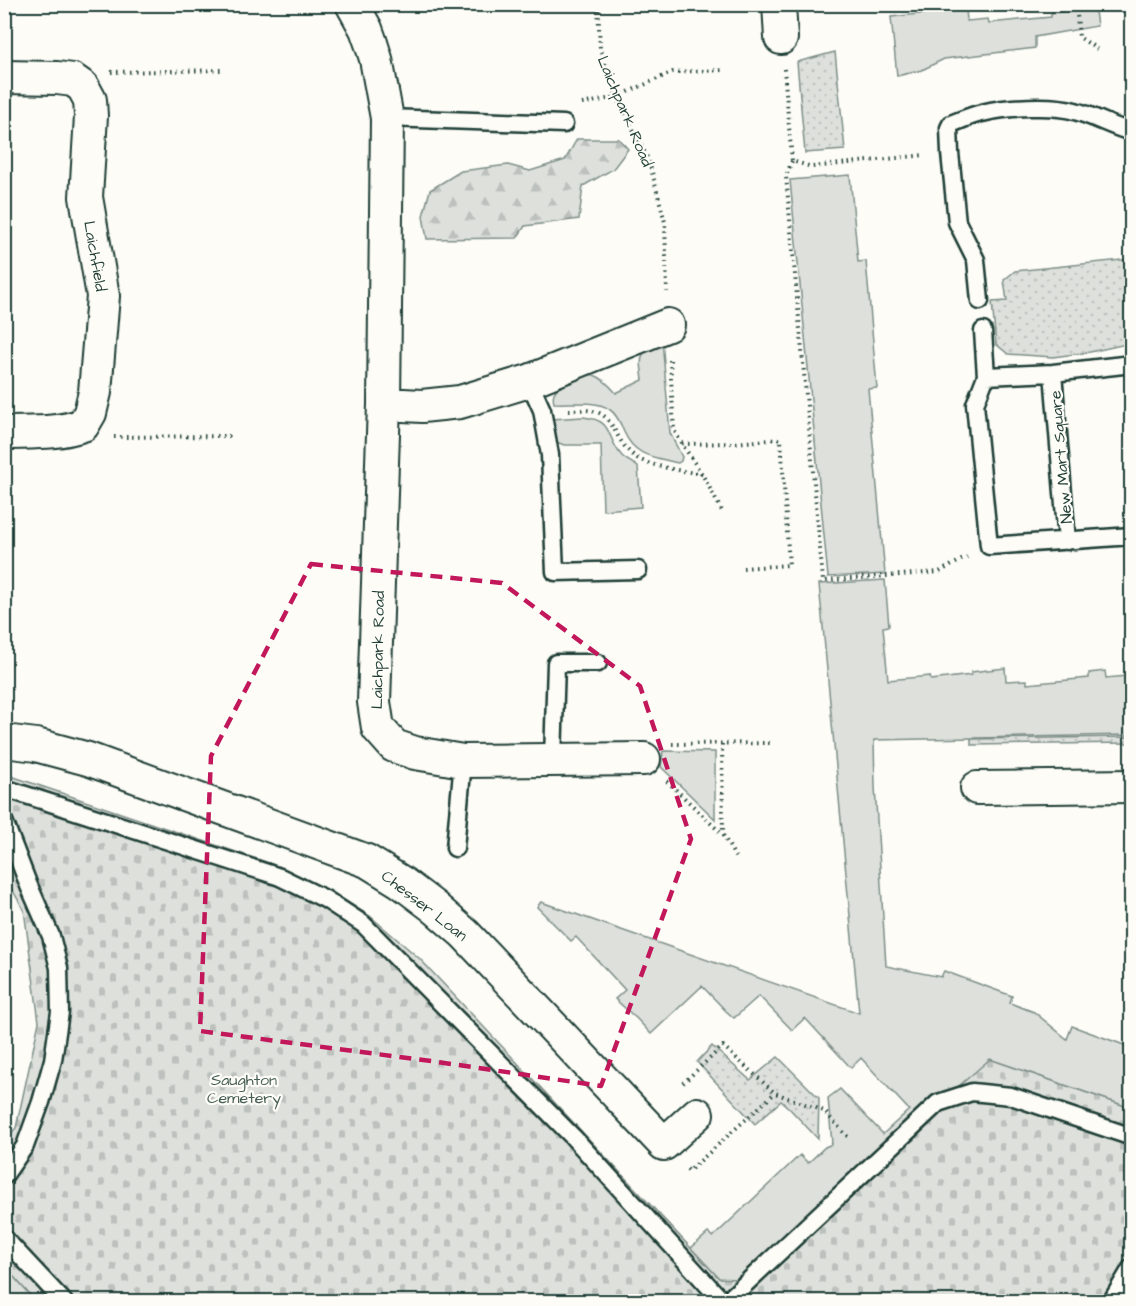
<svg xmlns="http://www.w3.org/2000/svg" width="1136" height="1306" viewBox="0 0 1136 1306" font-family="'Architects Daughter',sans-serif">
  <defs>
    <pattern id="grass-dots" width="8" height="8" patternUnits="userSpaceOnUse" patternTransform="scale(1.5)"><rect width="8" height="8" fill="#dde0db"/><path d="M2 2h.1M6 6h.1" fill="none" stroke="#bdc1bd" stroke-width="1.8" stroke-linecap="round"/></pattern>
    <pattern id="forest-firs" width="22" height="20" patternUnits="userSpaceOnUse" patternTransform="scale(1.5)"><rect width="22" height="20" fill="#dde0db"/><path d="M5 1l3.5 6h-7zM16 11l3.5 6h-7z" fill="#bdc1bd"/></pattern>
    <pattern id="cemetery-stones" width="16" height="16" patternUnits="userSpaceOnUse" patternTransform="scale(1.5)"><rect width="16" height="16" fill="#dde0db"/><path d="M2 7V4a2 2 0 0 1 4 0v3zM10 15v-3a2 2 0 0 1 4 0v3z" fill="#bdc1bd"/></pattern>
  </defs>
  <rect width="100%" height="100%" fill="#fdfcf7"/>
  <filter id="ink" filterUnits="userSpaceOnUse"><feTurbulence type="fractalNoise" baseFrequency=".0167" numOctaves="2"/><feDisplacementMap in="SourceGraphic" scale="12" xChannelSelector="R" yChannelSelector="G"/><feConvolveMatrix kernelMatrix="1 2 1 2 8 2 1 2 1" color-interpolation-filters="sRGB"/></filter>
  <g filter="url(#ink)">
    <path fill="url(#grass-dots)" stroke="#7e8e88" stroke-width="1.5" d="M835 52 845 150 805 153 797 62Z
      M1131 259V343L1090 352 1053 357 1008 354 996 344 992 302 1007 301 1004 280 1015 271Z
      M1131 737V743L971 745V739Z
      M712 1046 750 1080 778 1057 819 1098 818 1139 789 1108 781 1101 755 1124 697 1062Z"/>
    <path fill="url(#forest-firs)" stroke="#7e8e88" stroke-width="1.5" d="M577 139H619L628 149 613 169 583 186 579 219 525 226 517 238 427 239 423 216 430 190 461 171 508 165 530 171 565 160Z"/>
    <path fill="url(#cemetery-stones)" stroke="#7e8e88" stroke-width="1.5" d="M5 774 269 863 330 891 370 916 420 959 719 1278 946 1087 990 1059 1131 1108V1294L1127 1302 35 1301 5 1267V1140L16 1128 39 1022 24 910 5 877Z"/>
    <path fill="#dde0db" stroke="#7e8e88" stroke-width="1.5" d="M1094 4 1097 26 1035 37V48L944 59 922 70 897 76 891 17 966 9 967 21 988 19 989 23 1051 17V13L1072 11 1071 5Z
      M850 175 858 262 866 261 877 388 868 389 885 574 828 577 790 180Z
      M662 340 670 433 682 457 681 461 678 463C654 457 635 457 624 432 621 424 617 414 609 409 597 400 569 404 554 403 553 399 552 394 556 390 561 383 585 372 594 375 603 378 610 386 616 393L643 380C640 356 638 352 662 340Z
      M583 417C615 420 605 437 622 456 626 460 633 463 638 467L641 507 603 510 601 445H564L554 441 551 419Z
      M885 580 889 626 883 627 888 680 930 676 931 680 971 675V672L1005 668 1006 681 1027 680V684L1089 678V673L1105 671 1106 678 1127 676V680H1131V735L874 740 875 787 886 966 941 977 944 971 1012 996 1010 1003 1034 1012 1067 1039 1072 1026 1124 1045 1131 1051V1108L990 1059 736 1279 719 1278 691 1248 708 1233 713 1237 800 1155 808 1163 825 1147 832 1144 828 1098 840 1089 883 1134 909 1110 861 1058 851 1068 805 1018 792 1030 759 996 734 1018 726 1011 702 986 651 1034 637 1019 615 999 625 990 576 937 571 941 537 907 541 902 859 1013 819 584Z
      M663 751 715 752V819L661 767Z
      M5 1267 35 1301H5Z"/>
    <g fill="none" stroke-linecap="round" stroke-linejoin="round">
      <g stroke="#1f3d34" stroke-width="21">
        <path id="lane" d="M387 118 564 124
          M980 301 976 260 957 222 950 153 949 128 951 124C961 120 972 115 982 113 1005 107 1052 104 1075 111 1094 116 1112 127 1132 132
          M983 331 986 376 1053 373 1132 364
          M1053 373 1067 541
          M986 376 975 404 989 546 1132 536
          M529 381 542 410 550 455 555 572 638 570
          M553 759 556 663H598
          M4 788 280 877 325 899 363 924 573 1137 723 1302
          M4 821 29 886 51 936 59 968 60 1012 53 1060 41 1102 25 1146 4 1176
          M455 848 463 761
          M4 1238 64 1302
          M726 1302 938 1103 972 1092 1011 1096 1132 1137
          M1111 1302 1132 1267"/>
      </g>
      <g stroke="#1f3d34" stroke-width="36">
        <path id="street" d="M352 4 366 29 371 43 376 59 387 118 384 404 374 702 378 728 394 746 415 753 463 761 644 759
          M779 4 781 38
          M4 77 57 78 73 80 83 87 90 100 91 116 86 197 103 296 95 392 90 413 83 425C57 434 31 432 4 433
          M384 404 422 406 460 402 529 381 668 325
          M4 741 36 745 88 759 367 861 401 882 434 907 465 934 664 1144 697 1114
          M977 788 1132 786"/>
      </g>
      <path stroke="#1f3d34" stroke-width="4" stroke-dasharray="1.5 4.5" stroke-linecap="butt" d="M598 4 600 49 617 97 649 161 665 222 667 292
        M1076 4 1079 37 1097 49
        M784 69 792 161 812 167 925 155
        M111 72 225 70
        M582 104 617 97 673 72 725 70
        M792 161 786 176 823 581 939 572 967 557
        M670 360 674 430 682 444 702 474 722 511
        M569 410C576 410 585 409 593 411 609 414 613 429 621 441 625 448 630 453 637 458 652 467 684 471 702 474
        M114 437 230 436
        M682 444 734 443 781 439 789 565 743 568
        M672 744 770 743
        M722 744 723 834
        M667 781 723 835 737 860
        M683 1083 723 1046 775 1093 824 1111 848 1137
        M687 1169 689 1171 775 1093"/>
      <use href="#lane" stroke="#fdfcf7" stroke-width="16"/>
      <use href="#street" stroke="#fdfcf7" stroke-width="32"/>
    </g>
  </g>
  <path fill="none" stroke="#c2185b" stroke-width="4.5" stroke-dasharray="12 8" stroke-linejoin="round" d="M311 564 502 583 640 686 691 839 601 1086 438 1062 200 1031 211 756Z"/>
  <g text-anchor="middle" stroke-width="4.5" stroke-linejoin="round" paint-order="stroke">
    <g font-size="16" fill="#1f3d34" stroke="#fdfcf7">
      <text transform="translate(626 111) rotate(67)" y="6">Laichpark Road</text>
      <text transform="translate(96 256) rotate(80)" y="6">Laichfield</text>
      <text transform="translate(1060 457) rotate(-95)" y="6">New Mart Square</text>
      <text transform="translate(377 650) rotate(-89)" y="6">Laichpark Road</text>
      <text transform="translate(425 905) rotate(38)" y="6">Chesser Loan</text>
    </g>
    <g font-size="16" fill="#455e55" stroke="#fdfcf7">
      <text x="244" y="1085">Saughton<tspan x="244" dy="18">Cemetery</tspan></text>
    </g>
  </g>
  <rect width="1136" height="1306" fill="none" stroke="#fdfcf7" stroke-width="24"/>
  <rect x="12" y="12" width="1112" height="1282" fill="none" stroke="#1f3d34" stroke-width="2" filter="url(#ink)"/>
</svg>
